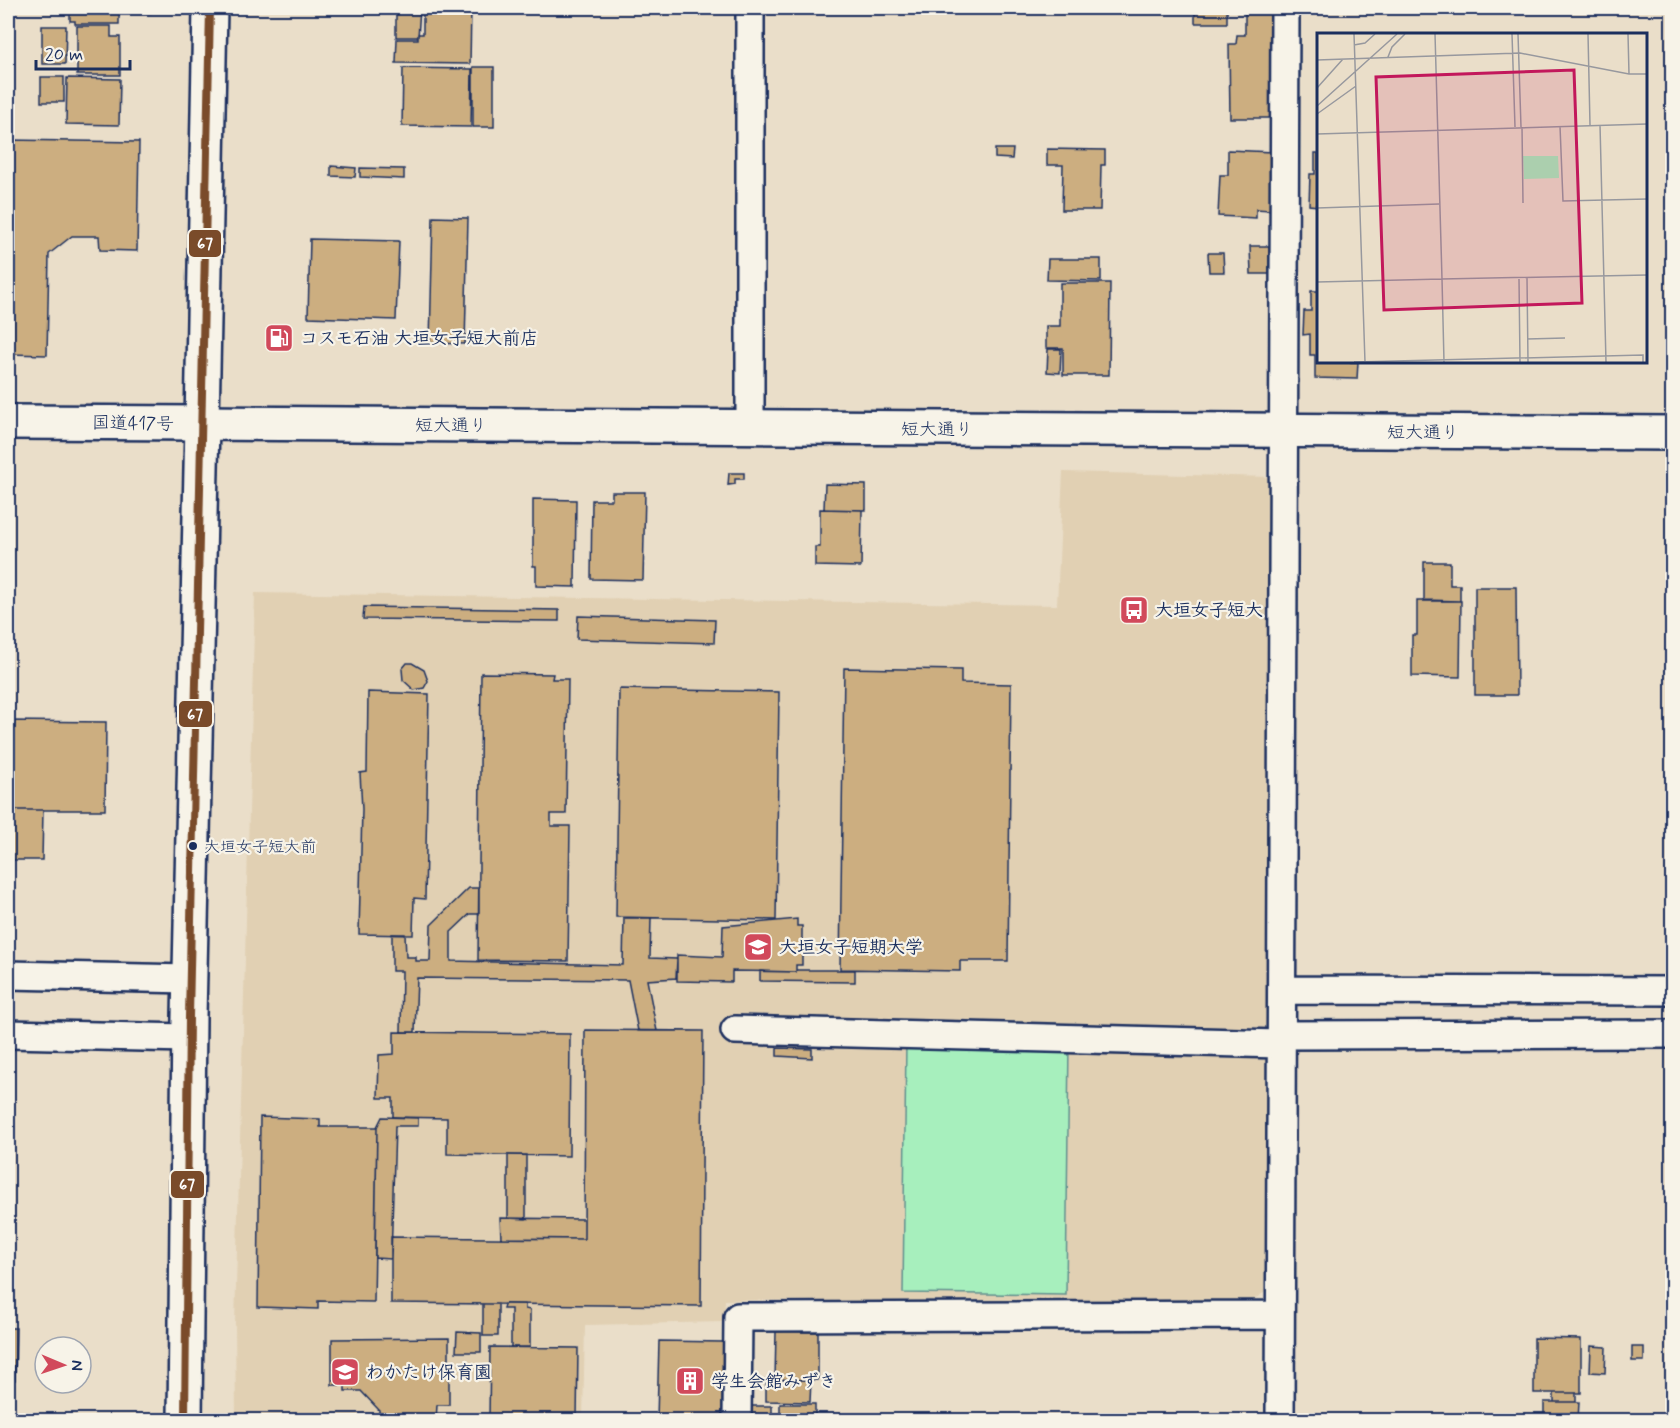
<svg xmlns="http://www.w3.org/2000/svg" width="1680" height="1428" viewBox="0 0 1680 1428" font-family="Mynerve,'Klee One',sans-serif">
  <rect width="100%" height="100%" fill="#eadec9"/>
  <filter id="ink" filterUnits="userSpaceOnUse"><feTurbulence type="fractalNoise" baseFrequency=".0167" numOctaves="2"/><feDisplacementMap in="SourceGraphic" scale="12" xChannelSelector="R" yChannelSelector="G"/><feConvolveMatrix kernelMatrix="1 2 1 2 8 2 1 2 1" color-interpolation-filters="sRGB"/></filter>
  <g filter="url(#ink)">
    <path fill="#e1d0b3" d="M1063 472 1271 477 1268 1290 1244 1306 725 1300 724 1322 585 1325 583 1420H236L235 1323 255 593 1057 605Z"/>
    <path fill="#a7efbd" stroke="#618f8e" stroke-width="1.5" d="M906 1041 1069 1044 1066 1295 903 1293Z"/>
    <path fill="#ccae80" stroke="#1b2f5e" stroke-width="1.5" d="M70 8H119V24H75V21H70Z
      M123 8H151V13H123Z
      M396 8H420L418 37H396Z
      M423 8H471L470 64 396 63 397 39H418V34H423Z
      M1195 8H1227V23H1195Z
      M1245 10H1271L1272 118H1230L1229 44H1236L1237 35H1245Z
      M42 26H66L65 64H42Z
      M77 26H111V37H120V75H77Z
      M473 67H494V127H473Z
      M403 68 472 69 471 127 402 126Z
      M41 77H64V102H41Z
      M67 78 120 79 119 125 66 124Z
      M8 140 139 142 137 251 100 250 99 236H72L49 254 47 355 9 354 11 234H8Z
      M995 149H1013L1012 159 995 158Z
      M1047 149 1105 150V165H1101L1100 210H1062L1063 165H1047Z
      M1228 150 1272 152 1270 210 1256 209V218L1218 216 1220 175H1228Z
      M1315 153H1318V206L1309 205 1310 174H1315Z
      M331 166 356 168 355 177 331 176Z
      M360 168 404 169V179L360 177Z
      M433 217 468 218 465 344 430 343Z
      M310 239 399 241 396 320 308 317Z
      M1250 246H1269V274H1251Z
      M1208 253H1223L1224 272H1209Z
      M1048 259H1101V281L1047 280Z
      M1060 283H1110L1109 375H1063V348H1046V326H1060Z
      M1311 291H1318V362H1358L1357 379 1315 378V355H1310V334L1303 335 1304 311H1311Z
      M1048 349H1061L1060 373 1047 372Z
      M729 473H744V479H735V484L728 485Z
      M825 484 866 485V510L824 509Z
      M612 492H645L643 580 591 579 592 500H612Z
      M533 499 576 500 575 587 536 586V566H533Z
      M820 509 862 510 861 567 815 566V547H820Z
      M1424 562H1450V585H1460V601L1424 600Z
      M1475 587H1516L1517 695H1475Z
      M1417 601H1461L1460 677 1412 676V635H1417Z
      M364 607 559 610V621L363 619Z
      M578 616 715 620 714 643 577 639Z
      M407 663H412L424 670 428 681 424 688 414 690 403 680 402 669Z
      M844 668 961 670V683L1011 684 1008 961H960V971L840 969Z
      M481 673 553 674 552 679H568L566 814H551V826H570L568 961 478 960Z
      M619 689 779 692 776 920 616 917Z
      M368 692 429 694 425 899 414 898 413 935 359 934 362 809 360 773 367 772Z
      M8 721 106 722 105 810H8Z
      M8 810H43L42 860H8Z
      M469 888H479V914H470L451 932V961L623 965 624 918H651L650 958 677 959 676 978 647 980 657 1031H638L628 980 417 978 415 1032H401L402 971H392V934H405L406 957H416V961H430L431 925Z
      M797 919V926H802V965H796V972L732 971V982L677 981V955L722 957 723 926Z
      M796 970H855V982L760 981V971L796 972Z
      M585 1030 703 1031 701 1306 391 1303V1237L584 1239Z
      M394 1032 570 1034 569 1156 447 1154V1118L393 1117V1098H378L379 1055 394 1054Z
      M777 1048 812 1049V1058L777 1056Z
      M260 1117 320 1119V1127H377L374 1302 318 1301V1309L258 1307Z
      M382 1117 418 1118V1126H395L391 1259 375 1258 377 1127Z
      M508 1155H526V1219L508 1218Z
      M500 1218 584 1219V1239L501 1238Z
      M483 1304H498V1336H483Z
      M504 1304H525V1309L530 1310V1347H511V1309H503Z
      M8 1328H16L15 1380H8Z
      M776 1331 818 1332V1380H775Z
      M457 1332 481 1333V1352H456Z
      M449 1338V1405H437L436 1420H379V1410L361 1391H345V1385H332V1339Z
      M1534 1338 1581 1339V1393H1534Z
      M659 1341 723 1342 722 1420H657Z
      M1591 1346 1606 1347 1605 1373 1590 1372Z
      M490 1347 578 1348 577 1420H489Z
      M1632 1347H1644V1361H1632Z
      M766 1379 811 1380 810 1402 766 1401Z
      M1554 1393H1576V1402H1554Z
      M1544 1402H1579L1578 1420H1544Z
      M780 1404H815V1420H780Z
      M750 1406H772V1420H749Z"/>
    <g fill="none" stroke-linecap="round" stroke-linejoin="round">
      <g stroke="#1b2f5e" stroke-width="32">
        <path id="street" d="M750 427V8
          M8 975 189 979
          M1282 990 1672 991
          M735 1030 1282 1044
          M8 1034 188 1038
          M1282 1035 1672 1034
          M737 1420 738 1317 1280 1315
          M1280 1420 1285 8"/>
      </g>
      <g stroke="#1b2f5e" stroke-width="38">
        <path id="secondary" d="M185 1420 189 1017 202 423 1672 433"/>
      </g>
      <g stroke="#1b2f5e" stroke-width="38">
        <path id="highway" d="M8 422 202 423 210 8"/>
      </g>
      <use href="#street" stroke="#f7f3e8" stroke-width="27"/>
      <use href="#secondary" stroke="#f7f3e8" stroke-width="33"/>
      <use href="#highway" stroke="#f7f3e8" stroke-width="33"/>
      <g stroke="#f7f3e8" stroke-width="12">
        <path id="bus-1" d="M185 1420 189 1017 210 8"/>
      </g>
      <use href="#bus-1" stroke="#7a4b2a" stroke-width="8"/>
    </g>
  </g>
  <defs>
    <g id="fuel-square" transform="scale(1.5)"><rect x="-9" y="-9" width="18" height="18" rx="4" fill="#d1495b" stroke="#f7f3e8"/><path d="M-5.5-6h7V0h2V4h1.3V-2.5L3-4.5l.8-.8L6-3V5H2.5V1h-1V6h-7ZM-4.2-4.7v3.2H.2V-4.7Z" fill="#fff"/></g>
    <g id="bus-square" transform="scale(1.5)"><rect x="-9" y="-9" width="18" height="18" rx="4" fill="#d1495b" stroke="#f7f3e8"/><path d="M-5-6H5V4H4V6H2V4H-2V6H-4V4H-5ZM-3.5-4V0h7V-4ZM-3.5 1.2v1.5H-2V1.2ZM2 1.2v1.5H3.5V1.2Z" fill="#fff"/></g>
    <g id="university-square" transform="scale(1.5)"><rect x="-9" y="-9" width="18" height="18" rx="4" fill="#d1495b" stroke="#f7f3e8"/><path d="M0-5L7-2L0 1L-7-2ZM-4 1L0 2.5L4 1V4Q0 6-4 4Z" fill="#fff"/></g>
    <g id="school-square" transform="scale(1.5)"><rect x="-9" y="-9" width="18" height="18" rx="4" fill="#d1495b" stroke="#f7f3e8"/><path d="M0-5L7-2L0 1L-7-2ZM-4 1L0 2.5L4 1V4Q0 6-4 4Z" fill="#fff"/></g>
    <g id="building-square" transform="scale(1.5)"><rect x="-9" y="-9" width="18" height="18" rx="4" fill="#d1495b" stroke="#f7f3e8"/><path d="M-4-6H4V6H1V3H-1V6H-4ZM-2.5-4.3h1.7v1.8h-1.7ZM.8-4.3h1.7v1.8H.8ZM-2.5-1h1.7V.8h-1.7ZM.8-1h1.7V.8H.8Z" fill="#fff"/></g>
  </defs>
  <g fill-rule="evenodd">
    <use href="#fuel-square" x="279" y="338"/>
    <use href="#bus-square" x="1134" y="610"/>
    <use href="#university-square" x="758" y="947"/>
    <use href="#school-square" x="345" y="1372"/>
    <use href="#building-square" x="690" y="1381"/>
  </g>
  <circle fill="#1b2f5e" stroke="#f7f3e8" stroke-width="2" cx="193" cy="846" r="5"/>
  <g text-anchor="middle" stroke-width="4.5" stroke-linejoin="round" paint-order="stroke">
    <g font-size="16" fill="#1b2f5e" stroke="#f7f3e8" text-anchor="start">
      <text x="204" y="852">大垣女子短大前</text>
    </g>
    <g font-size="18" font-weight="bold" fill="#1b2f5e" stroke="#f7f3e8" text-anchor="start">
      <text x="300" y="344">コスモ石油 大垣女子短大前店</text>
      <text x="1155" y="616">大垣女子短大</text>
      <text x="779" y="953">大垣女子短期大学</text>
      <text x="366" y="1378">わかたけ保育園</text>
      <text x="711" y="1387">学生会館みずき</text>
    </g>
    <g font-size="18" fill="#1b2f5e" stroke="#f7f3e8">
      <text transform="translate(133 423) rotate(1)" y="6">国道417号</text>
      <text x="451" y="431">短大通り</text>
      <text x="937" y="435">短大通り</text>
      <text x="1423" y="438">短大通り</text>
    </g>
  </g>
  <g transform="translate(1317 33)">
    <rect width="330" height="330" fill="#eadec9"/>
    <path d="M206 123H241L242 145 207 146Z" fill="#a7efbd"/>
    <path fill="none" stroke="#97989e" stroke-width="1.5" d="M37 1 48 329M118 1 125 246 330 242M195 1 198 94M201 1 204 94M271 1 273 92M311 1 312 41M37 12 48 10 58 1M71 24 75 14 88 1M0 27 203 20 312 41H330M0 55 26 26M0 73 80 1M0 81 39 53M283 92 289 329M243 93 246 168 330 166M205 94 206 170M0 101 330 91M0 175 122 171M210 245 211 329M202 246 203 329M0 249 125 246 127 329M210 306 248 305M37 329 326 322V329"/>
    <path fill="#c2185b" fill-opacity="0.15" stroke="#c2185b" stroke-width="3" d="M257 37 265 270 67 277 59 44Z"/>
    <rect width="330" height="330" fill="none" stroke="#1b2f5e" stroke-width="3"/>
  </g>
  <g stroke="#f7f3e8" stroke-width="2">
    <rect x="188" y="229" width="34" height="29" rx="6" fill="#7a4b2a"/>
    <rect x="178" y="700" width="35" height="28" rx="6" fill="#7a4b2a"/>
    <rect x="170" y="1170" width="35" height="29" rx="6" fill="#7a4b2a"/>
  </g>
  <g font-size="16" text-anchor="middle" font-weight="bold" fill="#fff">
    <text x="205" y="249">67</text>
    <text x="195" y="720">67</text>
    <text x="187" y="1190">67</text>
  </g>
  <rect width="1680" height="1428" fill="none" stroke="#f7f3e8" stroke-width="30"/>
  <rect x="15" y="15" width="1650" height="1398" fill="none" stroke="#1b2f5e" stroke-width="2" filter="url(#ink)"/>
  <g transform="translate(63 1365) rotate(92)"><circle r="28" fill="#f7f3e8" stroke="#9fa5b1" stroke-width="1.5"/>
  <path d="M0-4.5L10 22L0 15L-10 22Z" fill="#d1495b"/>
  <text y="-9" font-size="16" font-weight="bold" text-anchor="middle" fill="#1b2f5e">N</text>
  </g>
  <path d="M36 60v9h94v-9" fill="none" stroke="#1b2f5e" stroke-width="3"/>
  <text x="45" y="60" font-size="18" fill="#1b2f5e" stroke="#f7f3e8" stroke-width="4.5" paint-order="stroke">20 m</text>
</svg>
